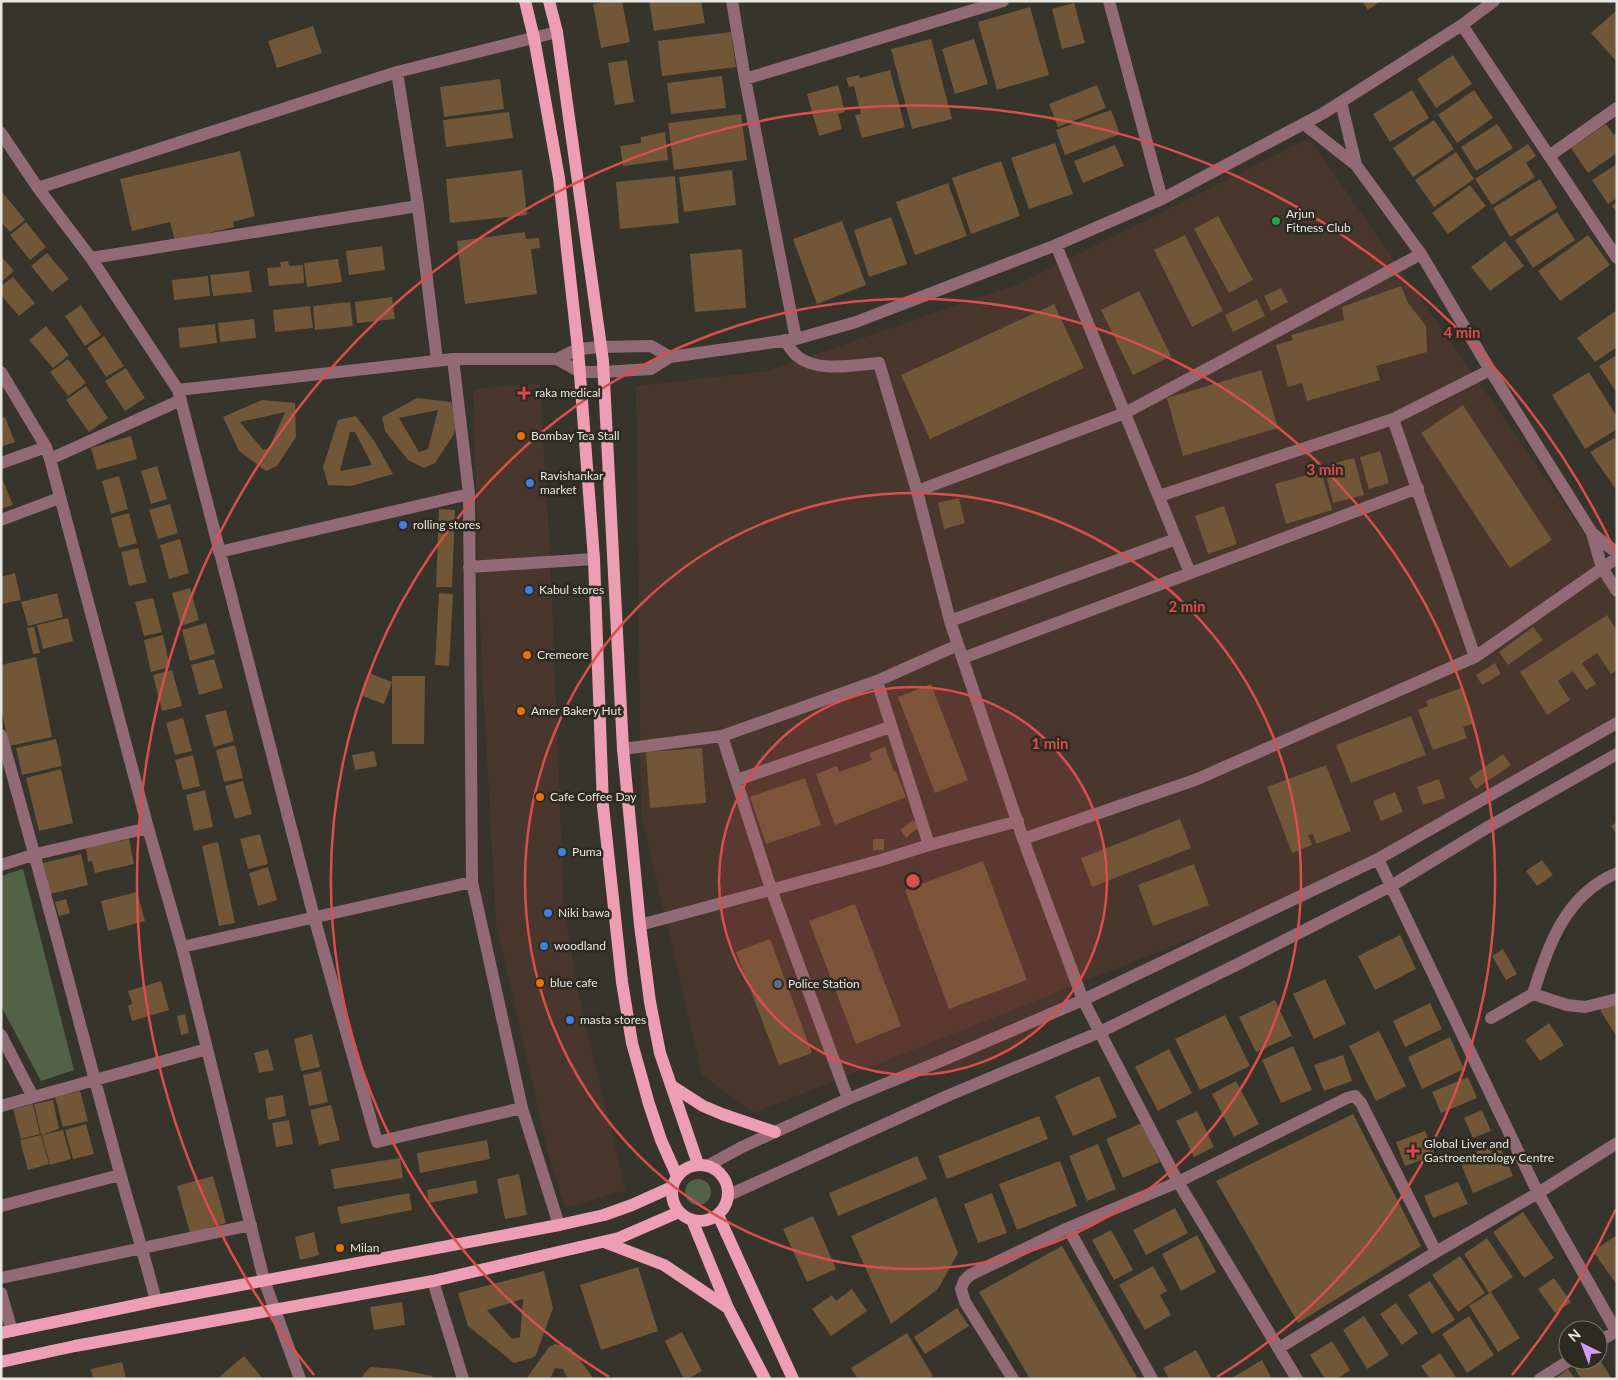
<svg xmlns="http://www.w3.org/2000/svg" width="1618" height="1380" viewBox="0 0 1618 1380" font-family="Lato,sans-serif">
  <rect width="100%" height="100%" fill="#36342b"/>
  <path fill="#49372d" d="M1309 138 1617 581V716L1374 866 754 1113 702 1075 641 814 636 386 768 371 1023 282Z
    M540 383 551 571 564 911 584 1020 626 1190 565 1208 549 1156 496 923 481 649 473 389Z"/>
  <path fill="#536246" d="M23 869 74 1070 41 1081 1 1006V876Z
    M685 1192a13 13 0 1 1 26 0a13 13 0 1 1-26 0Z"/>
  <path fill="#715638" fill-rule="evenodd" d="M608 1H622L630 42 601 48 593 4Z
    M649 1H701L705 23 654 31Z
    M1362 1H1381L1368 10Z
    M1074 3 1085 43 1062 49 1052 9Z
    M1030 7 1049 75 997 90 978 22Z
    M1617 10V62L1591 33Z
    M313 26 322 53 277 68 268 41Z
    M731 32 736 67 662 76 658 41Z
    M931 39 952 119 912 129 891 49Z
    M974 39 988 84 955 94 942 49Z
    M1453 55 1472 84 1436 108 1417 79Z
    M627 60 634 102 615 105 608 63Z
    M890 70 905 127 862 138 855 115 861 114 854 86 849 87 846 78 859 75 860 78Z
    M722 76 726 108 671 114 667 83Z
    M500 79 504 109 444 117 440 87Z
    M838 85 845 112 838 114 842 129 819 136 807 94Z
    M1097 85 1106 108 1058 127 1049 104Z
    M1412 90 1429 118 1390 142 1373 114Z
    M1474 90 1493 118 1457 143 1438 115Z
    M1111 110 1120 134 1065 155 1056 130Z
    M509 112 513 138 446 147 443 120Z
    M741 114 747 160 674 170 668 123Z
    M1434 120 1454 149 1413 177 1393 148Z
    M1497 124 1513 148 1476 171 1461 147Z
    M1606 124 1614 135 1617 133V153L1588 173 1571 148Z
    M665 132 668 160 623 166 620 146 641 143V137Z
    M1055 143 1073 194 1029 209 1011 158Z
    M1528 144 1536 156 1526 163 1535 177 1492 205 1475 179Z
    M1115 145 1124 166 1083 183 1074 161Z
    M240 151 255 216 233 222 234 227 175 241 170 222 132 231 120 179Z
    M1456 152 1474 179 1434 207 1415 180Z
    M1001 161 1020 216 971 234 952 178Z
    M1617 164V198L1608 204 1592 180Z
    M522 170 527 215 450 223 446 179Z
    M732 170 736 205 684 212 679 177Z
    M675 176 679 223 620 229 616 182Z
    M1540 179 1557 208 1510 237 1493 208Z
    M948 183 967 236 915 255 896 202Z
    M1470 185 1486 206 1448 234 1432 213Z
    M3 193 25 220 10 232 1 222V194Z
    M1617 202V213L1612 206Z
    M1557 212 1575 240 1533 268 1515 240Z
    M1218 216 1253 280 1229 293 1194 229Z
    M891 217 907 264 869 277 854 230Z
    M842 221 866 285 817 304 793 239Z
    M26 222 46 247 30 260 10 235Z
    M525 232 526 239 539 238 540 248 531 249 537 294 465 304 457 241Z
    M1185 235 1223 311 1192 327 1154 250Z
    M1588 235 1610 265 1560 301 1538 271Z
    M1505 241 1524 266 1490 291 1471 267Z
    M382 246 385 270 349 275 346 251Z
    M742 249 746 308 695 312 690 254Z
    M47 253 69 279 52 292 31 266Z
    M1 256 14 271 1 282Z
    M338 259 342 282 307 287 304 263Z
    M288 261 289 266 303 265 304 283 269 286 267 268 281 267 280 262Z
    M249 271 252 292 213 296 210 275Z
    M208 276 210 296 174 300 172 280Z
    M13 277 35 303 19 316 1 295V286Z
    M1401 286 1408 303 1426 326 1427 352 1376 366 1380 380 1307 401 1302 383 1288 387 1276 345 1293 340 1291 335 1344 320 1342 307Z
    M1281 288 1288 302 1271 311 1264 296Z
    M1139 291 1171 356 1133 375 1101 310Z
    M392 297 395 319 357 323 355 302Z
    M1257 299 1265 316 1233 332 1225 315Z
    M350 302 353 326 315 330 313 306Z
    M1054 304 1084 368 930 439 901 375Z
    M81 305 101 335 85 346 65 316Z
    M310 306 313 328 275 332 273 310Z
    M1617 310V347L1595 362 1577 338Z
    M254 319 256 338 220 342 218 323Z
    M215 324 217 343 180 348 178 328Z
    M46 326 69 355 53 368 29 340Z
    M104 336 124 366 106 377 87 348Z
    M1617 355V393L1599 366Z
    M68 359 86 383 68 396 50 372Z
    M126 368 145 398 125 411 105 381Z
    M1261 370 1278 428 1183 456 1167 398Z
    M1589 372 1617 417V429L1585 449 1552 395Z
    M86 386 108 418 89 432 66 400Z
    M417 398 451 402 457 418 454 434 435 463 424 468 408 460 385 431 382 417ZM438 410 428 449 419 452 399 418Z
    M262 400 295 403 296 437 277 466 266 471 239 451 223 417ZM285 412 269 448 263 450 240 422Z
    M1463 405 1552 540 1510 568 1421 433Z
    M356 416 375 442 393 474 351 486 328 485 323 467 338 420ZM350 432H355L372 465 340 471Z
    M5 417 15 442 1 447V418Z
    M131 436 137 459 97 470 91 448Z
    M1614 438 1617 440V491L1590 452Z
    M1380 451 1389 483 1369 489 1360 457Z
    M1354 458 1364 495 1333 503 1324 466Z
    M157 466 167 499 151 504 141 471Z
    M1321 471 1332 510 1286 524 1275 484Z
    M1 476 13 505 1 509Z
    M119 476 128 509 111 514 102 481Z
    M959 498 965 523 944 529 938 503Z
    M170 504 178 533 158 539 149 510Z
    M1224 506 1237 544 1208 554 1195 516Z
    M439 509 455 510 452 587H436Z
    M129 513 137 543 119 548 111 518Z
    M180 539 189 573 169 579 160 545Z
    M138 548 147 582 129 586 121 552Z
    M15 573 21 600 1 604V577Z
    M190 588 199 620 181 626 172 593Z
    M57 593 63 617 28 626 21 602Z
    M439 593 453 594 449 666 435 665Z
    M153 598 162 632 144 636 135 602Z
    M1607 615 1617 631V670L1611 674 1597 653 1582 663 1596 684 1586 690 1573 671 1558 681 1570 700 1547 715 1520 672Z
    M68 618 73 641 43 649 37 625Z
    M206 623 215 654 190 661 182 630Z
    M34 627 40 653 33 654 27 628Z
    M1533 627 1543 640 1508 665 1499 652Z
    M163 635 170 667 151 672 144 640Z
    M36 657 52 737 9 746 1 707V665Z
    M214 659 223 688 199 695 191 665Z
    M1495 663 1501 674 1482 685 1476 675Z
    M172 670 182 706 162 711 153 675Z
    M369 673 392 682 384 704 360 695Z
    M392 676H425L424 744H392Z
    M931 684 968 780 935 793 898 697Z
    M1461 688 1474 723 1463 727 1467 738 1433 750 1418 710 1428 706 1426 701Z
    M226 710 234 741 214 747 205 715Z
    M1411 716 1426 755 1351 783 1336 745Z
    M183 718 192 751 175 755 166 723Z
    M56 739 62 766 22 775 16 748Z
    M235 745 243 778 224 782 216 750Z
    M885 747 894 772 896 771 906 797 835 825 816 774 837 766 839 772 872 760 869 753Z
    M702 748 706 803 650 808 646 752Z
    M374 751 377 766 355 770 352 755Z
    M1503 754 1511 765 1476 789 1469 778Z
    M193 755 200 786 183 790 175 760Z
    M1326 765 1351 831 1316 844 1313 834 1308 835 1312 845 1292 853 1267 787Z
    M61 769 73 823 39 831 26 778Z
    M805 778 821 825 766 844 750 797Z
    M1439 779 1445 798 1423 805 1417 787Z
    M243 781 252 814 235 819 225 786Z
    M205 790 213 827 194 831 186 795Z
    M1395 792 1403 812 1381 821 1373 801Z
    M1180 819 1191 848 1092 887 1081 858Z
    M913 820 919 827 906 838 900 830Z
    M1617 822V834L1611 826Z
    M260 834 268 864 248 869 240 839Z
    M129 839 134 864 95 873 92 861 88 862 86 848Z
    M873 839H884V850H873Z
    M218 842 235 923 219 926 202 846Z
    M81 854 88 885 50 894 43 863Z
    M1542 860 1553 875 1537 886 1526 871Z
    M983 861 1027 980 949 1009 905 890Z
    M1194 864 1209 905 1153 926 1138 885Z
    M268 867 277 900 258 906 249 873Z
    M137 892 145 921 108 931 101 901Z
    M66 899 70 913 59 916 55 902Z
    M855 904 901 1026 856 1044 809 921Z
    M1400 935 1416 969 1375 990 1358 956Z
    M770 939 812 1053 779 1065 736 952Z
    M1503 949 1517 974 1506 980 1492 956Z
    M1325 979 1346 1024 1314 1039 1293 994Z
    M161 981 169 1010 132 1021 128 1006 132 1004 128 991Z
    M1275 1000 1292 1036 1256 1052 1239 1017Z
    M1613 1001 1617 1007V1037L1600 1010Z
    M1430 1003 1442 1029 1405 1047 1393 1021Z
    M185 1014 189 1033 181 1035 177 1016Z
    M1225 1015 1250 1066 1200 1090 1175 1039Z
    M1549 1023 1564 1045 1540 1061 1525 1040Z
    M1379 1031 1406 1086 1376 1101 1349 1046Z
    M312 1034 320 1067 301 1071 294 1039Z
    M1450 1037 1464 1069 1422 1089 1408 1057Z
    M1293 1046 1312 1090 1281 1103 1262 1060Z
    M268 1049 274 1070 259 1073 254 1053Z
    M1169 1049 1192 1093 1158 1111 1135 1067Z
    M1343 1055 1352 1081 1324 1091 1314 1065Z
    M321 1071 328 1102 309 1106 303 1075Z
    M1099 1076 1117 1117 1073 1136 1055 1096Z
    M1468 1077 1477 1098 1441 1113 1432 1092Z
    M1236 1081 1259 1124 1234 1137 1212 1094Z
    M80 1091 88 1121 63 1127 55 1097Z
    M283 1095 286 1116 268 1120 265 1098Z
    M53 1100 59 1129 41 1135 34 1104Z
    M33 1104 40 1134 21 1139 13 1109Z
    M331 1105 340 1140 319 1145 310 1110Z
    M1482 1110 1491 1131 1473 1138 1464 1118Z
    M1197 1111 1214 1147 1194 1157 1176 1121Z
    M1353 1114 1421 1246 1298 1323 1216 1181Z
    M1039 1116 1048 1139 947 1179 938 1156Z
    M289 1120 293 1144 276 1147 272 1123Z
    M1142 1123 1160 1162 1123 1178 1106 1139Z
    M86 1124 94 1154 73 1159 65 1130Z
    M63 1130 71 1159 50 1165 42 1135Z
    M1425 1131 1435 1155 1405 1166 1396 1142Z
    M41 1135 49 1164 28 1170 20 1140Z
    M487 1140 490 1159 420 1173 417 1153Z
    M1498 1142 1513 1176 1473 1193 1459 1159Z
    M1098 1144 1116 1189 1087 1201 1069 1156Z
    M917 1156 927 1179 838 1216 829 1193Z
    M400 1158 403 1178 334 1189 331 1169Z
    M1060 1161 1077 1206 1017 1230 999 1184Z
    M519 1174 527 1215 505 1219 497 1179Z
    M213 1176 226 1223 190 1233 177 1186Z
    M476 1180 478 1193 429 1203 427 1190Z
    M1458 1182 1468 1204 1433 1218 1424 1196Z
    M409 1193 412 1210 341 1224 337 1207Z
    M992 1193 1007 1233 978 1243 964 1204Z
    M936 1197 958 1253 938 1289 891 1324 851 1236Z
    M1175 1208 1188 1233 1146 1255 1133 1230Z
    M1523 1212 1554 1258 1524 1278 1493 1232Z
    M813 1216 836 1269 807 1282 783 1229Z
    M1111 1230 1133 1270 1114 1280 1092 1240Z
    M314 1232 319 1255 300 1260 295 1237Z
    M1197 1235 1216 1272 1181 1291 1162 1254Z
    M1617 1235V1285L1593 1251Z
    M1487 1238 1513 1277 1489 1293 1464 1254Z
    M1062 1246 1138 1379H1030L979 1292Z
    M1460 1256 1485 1293 1458 1312 1432 1275Z
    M1153 1266 1167 1291 1160 1295 1171 1315 1145 1330 1119 1285Z
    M638 1267 658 1331 601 1350 580 1285Z
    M544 1271 553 1308 536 1355 532 1358 514 1363 468 1326 458 1293ZM523 1299 520 1337 512 1339 487 1310Z
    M1554 1278 1571 1302 1555 1313 1538 1289Z
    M1430 1281 1455 1320 1432 1334 1408 1295Z
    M852 1289 867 1311 831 1336 812 1309 832 1295 836 1301Z
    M1491 1292 1520 1338 1498 1352 1469 1306Z
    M402 1302 405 1325 374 1330 370 1307Z
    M1396 1303 1418 1333 1402 1345 1380 1314Z
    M957 1308 969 1326 925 1354 914 1337Z
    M1364 1316 1389 1355 1367 1369 1343 1330Z
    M1469 1316 1494 1355 1467 1373 1442 1334Z
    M682 1332 702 1371 687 1379H684L665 1341Z
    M907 1333 933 1376 930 1379H858L851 1368Z
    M1332 1341 1350 1370 1337 1379H1325L1310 1355Z
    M555 1344 571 1348 594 1379H568L563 1369 555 1368 550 1379H526L549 1347Z
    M1196 1350 1212 1379H1169L1163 1368Z
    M1440 1353 1457 1379H1430L1421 1366Z
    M244 1356 263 1379H217Z
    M1598 1357 1612 1379H1581L1574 1367 1585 1360H1598Z
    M1262 1360 1272 1379H1230Z
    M122 1362 126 1379H93L91 1369Z
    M370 1367 398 1369 432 1376 434 1379H360Z
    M1568 1369 1575 1379H1555Z"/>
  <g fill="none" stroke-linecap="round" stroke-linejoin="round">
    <path stroke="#916a75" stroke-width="12" d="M732 1 745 79 796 339
      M1109 1 1162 199
      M1462 25 1617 258
      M397 72 418 206 437 360
      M745 79 1003 1
      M1341 102 1356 165
      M1304 124 1356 165 1421 254 1490 370 1592 533 1602 568 1617 591
      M1 133 38 188 91 258 178 390 314 917 377 1142 522 1108
      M1549 156 1617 108
      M38 188 397 72 557 32
      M1056 245 1190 573
      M91 258 418 206
      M785 340C788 345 792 352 797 356 817 373 855 365 879 363L917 491 950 621 1023 839 1083 1000 1178 1182 1297 1379
      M453 359 469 494 472 882 522 1108 559 1225
      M557 359 580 372H603L651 369 670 357 796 339 856 322 1056 245 1162 199 1322 114 1462 25 1494 1
      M1 372 46 447 50 459 148 828 182 947 264 1280 300 1379
      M178 390 453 359H557L578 349 601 347 651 346 670 357
      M1393 419 1475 657
      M50 459 181 400
      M1 463 46 447
      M917 491 1125 413 1421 254
      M1159 496 1393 419 1490 370
      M1 520 59 498
      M1592 533 1617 553
      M219 552 469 494
      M469 567 594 559
      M950 621 1176 539
      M963 658 1418 488
      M877 681 929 845
      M1 735C43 881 80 1027 120 1173 132 1216 145 1258 156 1301
      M722 736 771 889 848 1099
      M623 749 722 736 877 681 958 645
      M737 780 890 727
      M1023 839 1195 780 1475 657 1617 558
      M1378 859 1538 1193 1616 1331
      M1 865 36 854 148 828
      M640 925 878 861 929 845 1018 821
      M182 947 472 882
      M1533 994 1567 1005 1585 1007 1617 999
      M1491 1018 1533 994C1548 945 1566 894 1617 873
      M1 1035 33 1097
      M1 1106 207 1049
      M709 1165 742 1147 848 1099 941 1061 1083 1000 1378 859 1617 723
      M729 1195 947 1096 1100 1032 1238 964 1391 886 1488 827 1617 754
      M1 1206 120 1175
      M1068 1228 1152 1379
      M1 1278 251 1225
      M433 1281 463 1379
      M1 1293 12 1331
      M1598 1342 1617 1331
      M1279 1348 1436 1252 1538 1193 1617 1143
      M1013 1379 965 1302 961 1289 964 1281 970 1275 1068 1228 1178 1182 1347 1098 1355 1096 1361 1103 1436 1252
      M1540 1379 1570 1360"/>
    <path stroke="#ee9eb4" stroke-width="12" d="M525 1 534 38 559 178 578 349 594 559 603 806 622 982 632 1043 649 1104 661 1140 677 1176
      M549 1 557 32 603 361 623 749 640 925 650 1002 660 1053 698 1164
      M672 1086 703 1106 722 1114 775 1132
      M672 1193a28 28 0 1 1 56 0a28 28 0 1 1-56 0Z
      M718 1215 793 1379
      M692 1220 728 1308 765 1379
      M604 1242 664 1265 728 1308
      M1 1333 156 1301 559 1225 604 1215 632 1205 672 1187
      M1 1362 75 1346 433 1281 619 1238 679 1212"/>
  </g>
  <circle cx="913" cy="881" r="194" fill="#da4e4d" fill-opacity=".12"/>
  <g fill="none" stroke="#da4e4d" stroke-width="2.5">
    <circle cx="913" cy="881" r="194"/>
    <circle cx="913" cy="881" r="388"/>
    <path d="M609 1377A582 582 0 1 1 1217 1377"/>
    <path d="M1616 1209A776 776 0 0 1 1512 1375M314 1375A776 776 0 1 1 1616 553"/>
  </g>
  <circle fill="#2e9e5b" stroke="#2c2a21" stroke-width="2" cx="1276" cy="221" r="5"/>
  <g fill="#e0444e" stroke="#2c2a21" stroke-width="2">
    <path d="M521.5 385.5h5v5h5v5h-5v5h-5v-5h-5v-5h5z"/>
    <path d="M1410.5 1143.5h5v5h5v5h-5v5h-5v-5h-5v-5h5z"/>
  </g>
  <g fill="#e8710a" stroke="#2c2a21" stroke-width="2">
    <circle cx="521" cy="436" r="5"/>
    <circle cx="527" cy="655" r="5"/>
    <circle cx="521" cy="711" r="5"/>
    <circle cx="540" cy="797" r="5"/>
    <circle cx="540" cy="983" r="5"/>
    <circle cx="340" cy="1248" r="5"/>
  </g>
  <g fill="#3f7fe0" stroke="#2c2a21" stroke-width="2">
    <circle cx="530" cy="483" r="5"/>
    <circle cx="403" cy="525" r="5"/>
    <circle cx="529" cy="590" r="5"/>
    <circle cx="562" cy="852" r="5"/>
    <circle cx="548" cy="913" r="5"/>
    <circle cx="544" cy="946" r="5"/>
    <circle cx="570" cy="1020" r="5"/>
  </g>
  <circle fill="#5c6f8a" stroke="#2c2a21" stroke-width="2" cx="778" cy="984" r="5"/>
  <g text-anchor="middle" stroke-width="5" stroke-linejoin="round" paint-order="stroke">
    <g font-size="12" fill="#e8e7e1" stroke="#2c2a21" text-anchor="start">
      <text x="1286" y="218">Arjun<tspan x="1286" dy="14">Fitness Club</tspan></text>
      <text x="535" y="397">raka medical</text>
      <text x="531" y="440">Bombay Tea Stall</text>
      <text x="540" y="480">Ravishankar<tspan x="540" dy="14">market</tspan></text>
      <text x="413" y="529">rolling stores</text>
      <text x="539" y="594">Kabul stores</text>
      <text x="537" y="659">Cremeore</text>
      <text x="531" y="715">Amer Bakery Hut</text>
      <text x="550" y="801">Cafe Coffee Day</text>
      <text x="572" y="856">Puma</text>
      <text x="558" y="917">Niki bawa</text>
      <text x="554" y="950">woodland</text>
      <text x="550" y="987">blue cafe</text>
      <text x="788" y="988">Police Station</text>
      <text x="580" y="1024">masta stores</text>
      <text x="1424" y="1148">Global Liver and<tspan x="1424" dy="14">Gastroenterology Centre</tspan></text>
      <text x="350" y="1252">Milan</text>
    </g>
  </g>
  <circle cx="913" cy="881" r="8" fill="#da4e4d" stroke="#2c2a21" stroke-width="2.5"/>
  <g font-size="15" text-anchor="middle" font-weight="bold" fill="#da4e4d" stroke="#2c2a21" stroke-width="5" stroke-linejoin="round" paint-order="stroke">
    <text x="1462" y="338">4 min</text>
    <text x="1325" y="475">3 min</text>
    <text x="1187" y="612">2 min</text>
    <text x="1050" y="749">1 min</text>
  </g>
  <rect width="1618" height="1380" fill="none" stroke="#e8e7e1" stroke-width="5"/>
  <g transform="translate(1583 1345) rotate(318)"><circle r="24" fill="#2c2a21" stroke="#77766e"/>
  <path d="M0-4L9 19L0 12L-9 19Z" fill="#d39cfd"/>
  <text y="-8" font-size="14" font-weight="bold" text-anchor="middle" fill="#e8e7e1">N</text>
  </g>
</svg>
